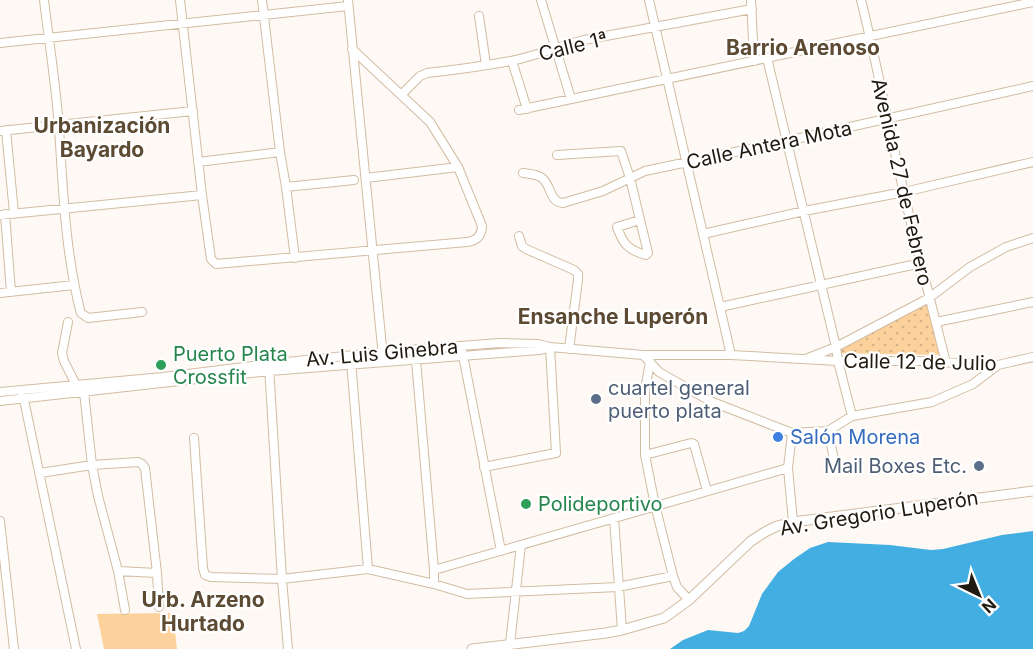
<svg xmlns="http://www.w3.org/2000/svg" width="1033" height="649" viewBox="0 0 1033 649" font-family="Inter,sans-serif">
  <defs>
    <pattern id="park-dots" width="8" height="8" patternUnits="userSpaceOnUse" patternTransform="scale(1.5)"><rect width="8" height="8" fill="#fcd19c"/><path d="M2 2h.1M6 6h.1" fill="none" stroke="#d8b385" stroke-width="1.8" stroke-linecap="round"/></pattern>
  </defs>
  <rect width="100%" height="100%" fill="#fef9f4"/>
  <path fill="#fcd19c" d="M173 613 177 649H104L97 614Z"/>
  <path fill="url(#park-dots)" d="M927 302 940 355 822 353Z"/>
  <path fill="#43aee2" d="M1033 531V649H670L683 640 708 630 738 633 744 631 749 626 762 594 778 572 794 559 810 548 828 542 890 545 931 550 943 549 1002 535Z"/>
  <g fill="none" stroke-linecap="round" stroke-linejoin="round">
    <g stroke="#d2bca2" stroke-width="10">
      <path id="minor" d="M44 0C49 42 56 85 59 128 63 189 65 250 80 310L81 313 88 318 142 312
        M180 0 202 195 211 259 216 264 467 242C476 241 482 236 482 226L458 167 430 122 352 49
        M262 0 280 152 286 187 295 258
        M348 0 383 357
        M541 0 571 99
        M649 0 731 355
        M751 0 754 61
        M861 0C877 64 889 129 904 193 917 250 932 306 946 363
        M479 16 486 65
        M0 43 348 6
        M767 58 836 347 838 361 852 416
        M512 61 527 109
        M401 95 420 76 427 73C455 70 484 66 511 61 536 56 559 46 584 40L752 9
        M519 110 1033 2
        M6 130 14 213
        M0 131 193 111
        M557 155 621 151 630 178 648 253 646 255C628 250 623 244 617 227L640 220
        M198 162 280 152
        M523 173C530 174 537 174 542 178 552 186 549 202 563 203L603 191 645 171 787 141 1033 86
        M366 178 458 167
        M286 187 354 180
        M5 214 11 292
        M0 215 202 195
        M703 234 804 211 904 192 1033 162
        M519 236 522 246 526 249 574 270 578 274V280L569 349
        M0 293 74 285
        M720 307 921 263
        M68 322 62 353 64 361 76 385
        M936 322 1033 302
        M462 350 501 551
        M643 355 659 372 710 401 792 433 828 431 852 416 932 402 973 384 998 365
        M808 358 836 347 929 298 970 267 1006 247 1033 238
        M416 360 434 570V584
        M351 361 368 569
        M650 362 645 390V455L655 505 673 576 677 587 689 600
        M269 366 282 579 288 649
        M0 392 163 377 268 364 383 352 499 343 538 344 550 347 643 355H731L838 361H921L998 365 1033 357
        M84 392 92 465 98 496 118 571 125 610
        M23 395 76 649
        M0 401 270 371 539 350 548 348
        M828 431 835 464
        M792 433 788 468 793 522
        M194 438 203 568 205 575 211 577 282 579 368 569 434 584 467 594 618 587 673 576
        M645 455 691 443 694 444 707 491
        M484 467 556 453 550 347
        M40 473 92 465 138 462 142 464 145 468 157 573 159 607
        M614 518 622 630
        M0 521 14 649
        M434 570 788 468
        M118 571 157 573
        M510 644 521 545"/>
    </g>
    <g stroke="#d2bca2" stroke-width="11">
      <path id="major" d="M472 649 606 633 622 630 664 618 689 600 751 541 765 532 777 526 793 522 1033 491"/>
    </g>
    <use href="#minor" stroke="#fff" stroke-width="8"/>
    <use href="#major" stroke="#fff" stroke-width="9"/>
  </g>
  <g fill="#2e9e5b" stroke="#fff" stroke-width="2">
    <circle cx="161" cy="365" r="6"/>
    <circle cx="526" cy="504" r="6"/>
  </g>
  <g fill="#5c6f8a" stroke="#fff" stroke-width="2">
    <circle cx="596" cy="399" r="6"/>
    <circle cx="979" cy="466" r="6"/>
  </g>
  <circle fill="#3f7fe0" stroke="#fff" stroke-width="2" cx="778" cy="437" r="6"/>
  <g text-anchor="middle" stroke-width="4.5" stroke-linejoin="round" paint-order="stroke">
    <g font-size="20" fill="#20190f" stroke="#fff">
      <text transform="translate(573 46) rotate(-14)" y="7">Calle 1ª</text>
      <text transform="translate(769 145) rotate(-12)" y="7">Calle Antera Mota</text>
      <text transform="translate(902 182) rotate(77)" y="7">Avenida 27 de Febrero</text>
      <text transform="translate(382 353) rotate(-5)" y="7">Av. Luis Ginebra</text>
      <text transform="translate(920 362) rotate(1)" y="7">Calle 12 de Julio</text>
      <text transform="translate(879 513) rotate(-9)" y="7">Av. Gregorio Luperón</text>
    </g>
    <g font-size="20" fill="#27864d" stroke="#fff" text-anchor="start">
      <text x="173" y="361">Puerto Plata<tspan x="173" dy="23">Crossfit</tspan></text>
      <text x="538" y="511">Polideportivo</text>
    </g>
    <g font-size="20" fill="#4e5e75" stroke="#fff" text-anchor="start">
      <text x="608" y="395">cuartel general<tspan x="608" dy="23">puerto plata</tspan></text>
      <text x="967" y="473" text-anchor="end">Mail Boxes Etc.</text>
    </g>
    <g font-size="20" fill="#366cbe" stroke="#fff" text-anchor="start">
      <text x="790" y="444">Salón Morena</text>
    </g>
    <g font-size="21" font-weight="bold" fill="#5c4a33" stroke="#fff">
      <text x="803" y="55">Barrio Arenoso</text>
      <text x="102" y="133">Urbanización<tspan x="102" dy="24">Bayardo</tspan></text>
      <text x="613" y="324">Ensanche Luperón</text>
      <text x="203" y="607">Urb. Arzeno<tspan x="203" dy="24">Hurtado</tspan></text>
    </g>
  </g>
  <g transform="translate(979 595) rotate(137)" stroke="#ffffff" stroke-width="4.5" paint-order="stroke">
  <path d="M0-4.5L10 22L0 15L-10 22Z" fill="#20190f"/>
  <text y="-9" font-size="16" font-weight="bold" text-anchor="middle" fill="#20190f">N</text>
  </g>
</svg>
